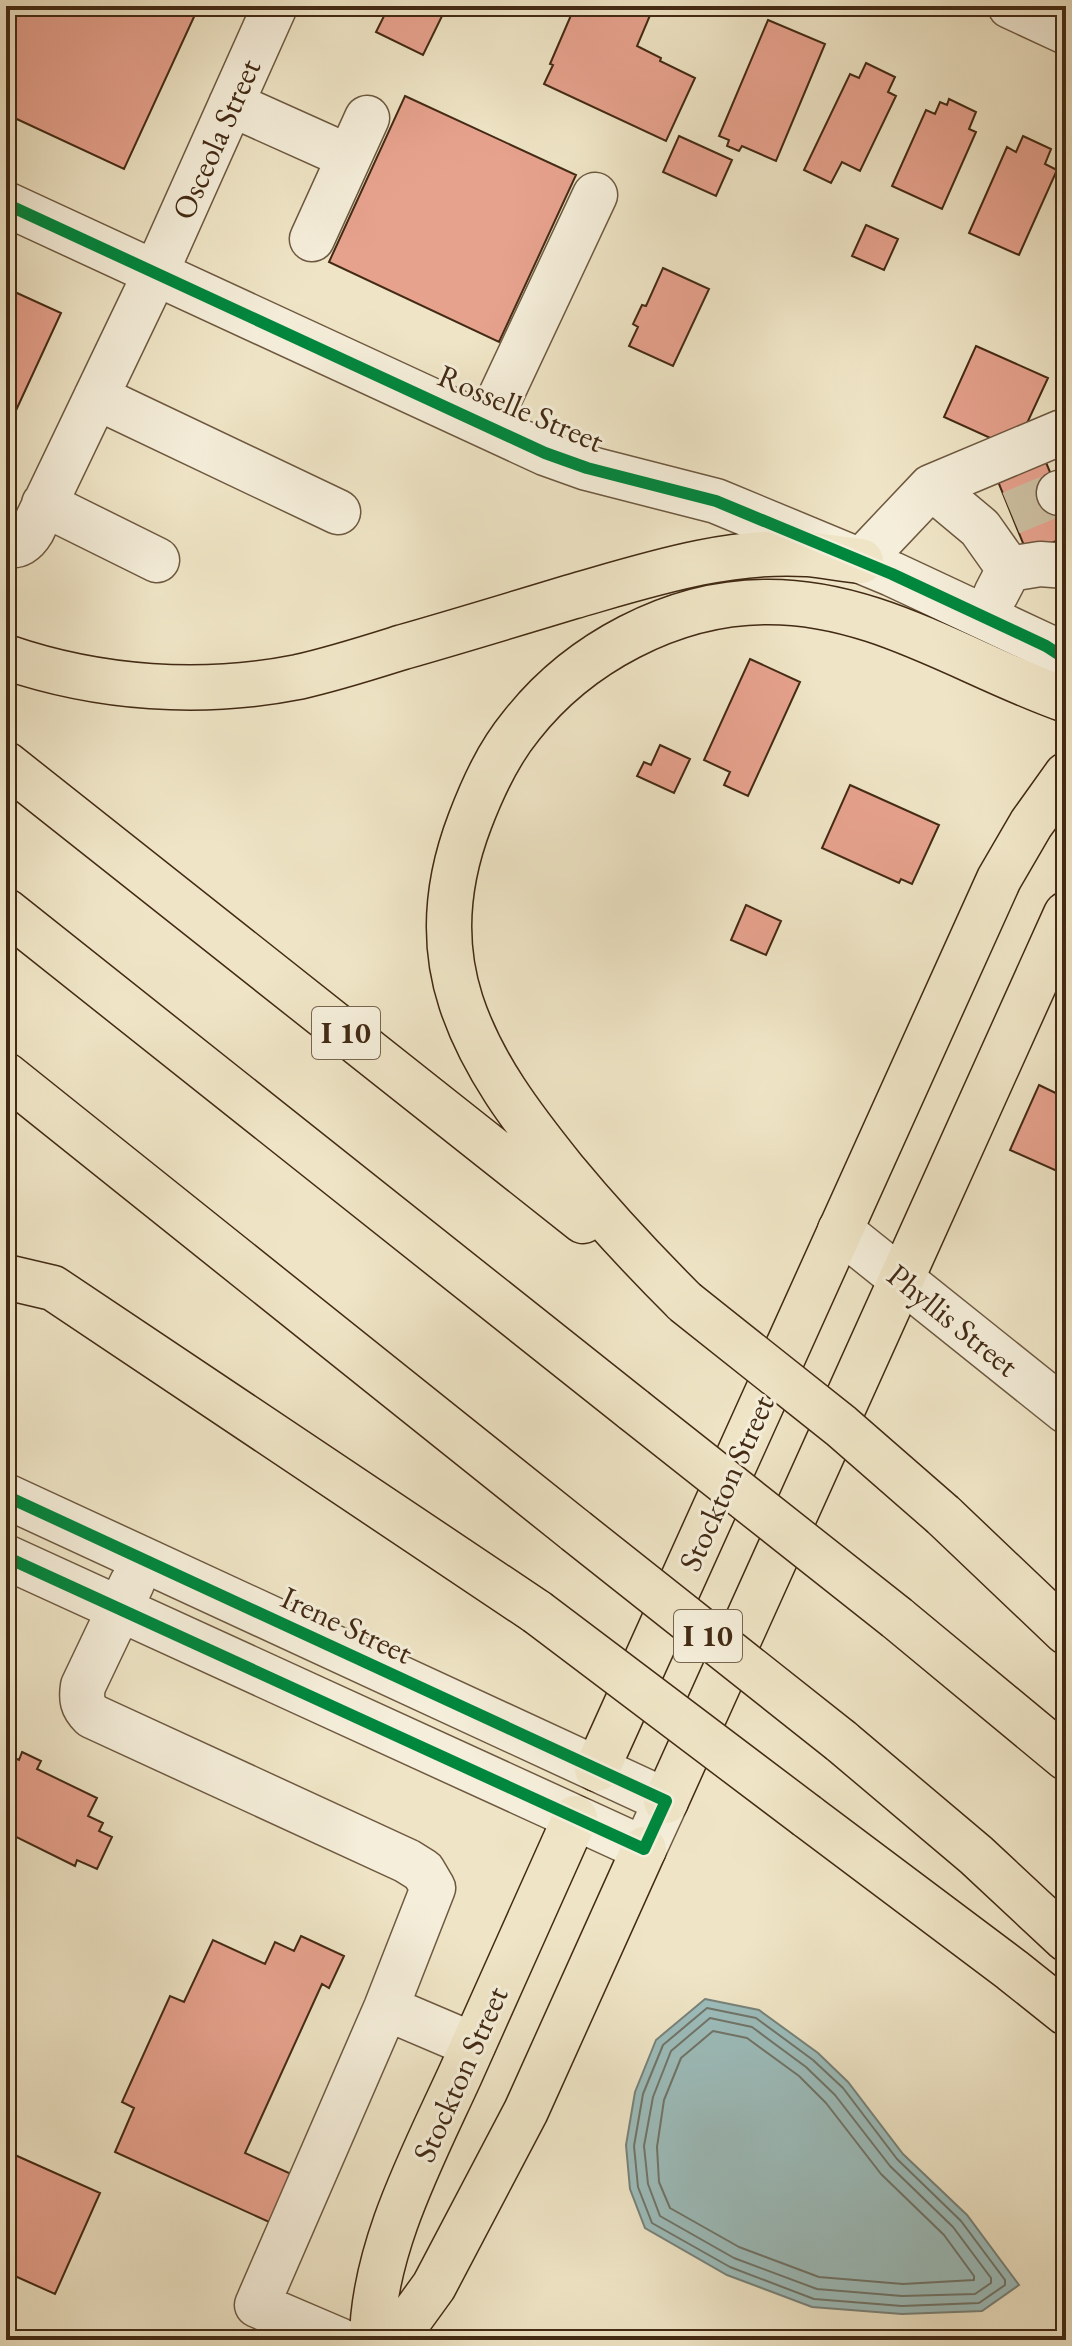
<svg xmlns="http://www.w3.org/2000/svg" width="1072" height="2346" viewBox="0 0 1072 2346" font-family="'EB Garamond',serif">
  <rect width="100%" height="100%" fill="#efe5c6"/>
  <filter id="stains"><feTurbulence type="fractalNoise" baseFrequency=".0025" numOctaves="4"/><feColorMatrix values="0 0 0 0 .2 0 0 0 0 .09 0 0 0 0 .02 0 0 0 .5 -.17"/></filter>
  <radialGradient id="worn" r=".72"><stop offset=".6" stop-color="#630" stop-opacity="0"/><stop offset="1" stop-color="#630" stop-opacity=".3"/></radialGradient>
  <path fill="#9cbdbc" stroke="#788279" stroke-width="2" d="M705 1999 759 2010 818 2053 848 2082 903 2154 967 2215 1019 2285 982 2311 902 2314 812 2307 727 2275 645 2228 630 2189 626 2145 635 2092 656 2040Z"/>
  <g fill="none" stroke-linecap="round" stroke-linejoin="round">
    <path stroke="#707468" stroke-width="2" d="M707 2008 756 2018 813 2060 843 2088 897 2159 961 2221 1005 2280V2285L979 2303 902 2306 814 2299 730 2267 652 2223 638 2187 634 2146 643 2094 663 2045Z
      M710 2018 752 2027 806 2067 835 2095 890 2166 953 2227 991 2278V2283L975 2294 902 2296 817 2289 734 2258 660 2216 648 2184 644 2146 653 2097 671 2051Z
      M713 2031 747 2038 799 2076 826 2103 881 2174 944 2235 974 2276V2280L903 2284 819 2277 739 2247 670 2208 659 2182 657 2147 664 2100 681 2058Z"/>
  </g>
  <path fill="#e7a28e" stroke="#432a14" stroke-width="2" d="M6 6H199L124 169 6 114Z
    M389 6H431L444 12 423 55 376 32Z
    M575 6H654L637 46 661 58 660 61 695 78 666 141 544 84 553 65 550 64Z
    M768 20 825 44 776 161 742 146 739 151 727 146 729 140 719 136Z
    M866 63 895 77 888 92 896 96 860 171 842 162 831 183 804 170 850 74 859 78Z
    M405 96 576 175 499 342 329 262Z
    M949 99 976 112 969 129 976 132 942 209 892 186 926 110 935 114 940 102 947 105Z
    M679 136 732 160 716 196 663 172Z
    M1023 136 1051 149 1045 164 1057 170 1019 255 969 233 1007 147 1016 152Z
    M866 225 898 239 884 270 852 256Z
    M663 268 709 289 673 366 629 346 638 327 633 324 642 305 646 306Z
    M6 288 61 313 6 432Z
    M976 346 1048 378 1022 434 999 442 944 417Z
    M1045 460 1066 511V537L1027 553 997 479Z
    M750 659 800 682 748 796 724 785 730 772 704 760Z
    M660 745 690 759 674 793 637 776 644 762 651 765Z
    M850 785 939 825 912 884 901 879 899 883 822 848Z
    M746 905 781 921 766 955 731 940Z
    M1039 1085 1066 1098V1175L1010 1150Z
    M22 1752 41 1761 37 1769 97 1798 88 1816 103 1823 99 1831 112 1837 97 1869 77 1860 75 1866 6 1832V1754L19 1760Z
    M301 1936 344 1956 329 1988 322 1984 245 2153 300 2178 278 2226 115 2152 134 2108 122 2102 170 1996 184 2002 213 1940 265 1964 275 1942 294 1951Z
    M6 2151 100 2193 55 2294 6 2272Z"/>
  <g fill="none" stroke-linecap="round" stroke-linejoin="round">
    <path stroke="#cdc0a2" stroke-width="44" stroke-dasharray="44 22" stroke-linecap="butt" d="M1011 513 1059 493"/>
    <g stroke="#6e5940" stroke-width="47">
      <path id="minor" d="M1010 6 1066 32
        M231 104 349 157
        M6 204 545 453 587 468 716 501 892 574 1046 646 1066 659
        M312 239 367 118
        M96 397 338 512
        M487 425 595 195
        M931 487 980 528 1009 569
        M1059 493 1066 491
        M44 504 157 560
        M6 544C18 548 26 541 32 531L156 272 275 6
        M861 561 931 487 1062 432 1066 434
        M996 594 1009 569 1040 564 1066 566
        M840 1230 1066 1411
        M6 1496 666 1801 644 1849 6 1557
        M132 1583 83 1686C81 1699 82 1706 92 1716L407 1861 423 1871 433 1888 386 2008 257 2305 339 2340
        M386 2008 473 2045"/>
    </g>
    <g stroke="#432a14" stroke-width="47">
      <path id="major" d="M597 1769 999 879 1031 824 1066 775
        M666 1801 1066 914
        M372 2340C373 2249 423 2156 460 2075 498 1989 537 1904 575 1818
        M389 2340 405 2326 434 2286 526 2111 644 1849"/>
    </g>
    <g stroke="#432a14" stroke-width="47">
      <path id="highway" d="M6 657C99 689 202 696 298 677 334 669 368 658 403 647 459 631 515 614 571 597 648 575 726 549 807 554 825 556 843 559 861 561
        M6 764 583 1221
        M6 911 634 1410
        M6 1075 576 1531
        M6 1277 53 1288 537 1612
        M685 1302C643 1260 602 1216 564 1170 523 1119 482 1066 461 1002 441 941 447 881 470 821 483 787 498 754 521 726 578 653 672 603 764 602 875 600 966 665 1066 700
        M943 1515 1066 1632
        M897 1618 1066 1758
        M841 1741 976 1855 1066 1939
        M807 1816 1012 1970 1066 2013"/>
    </g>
    <use href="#minor" stroke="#f5eeda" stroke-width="44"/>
    <use href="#major" stroke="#efe5c6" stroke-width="44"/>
    <use href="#highway" stroke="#efe5c6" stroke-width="44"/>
    <g stroke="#432a14" stroke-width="47" stroke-linecap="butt">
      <path id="highway-bridge" d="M685 1302 841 1426 943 1515
        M634 1410 897 1618
        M576 1531 841 1741
        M537 1612 807 1816"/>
    </g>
    <use href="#highway-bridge" stroke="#efe5c6" stroke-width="44"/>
    <g stroke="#f5eeda" stroke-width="17">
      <path id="cycleway" d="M6 204 545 453 587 468 716 501 892 574 1046 646 1066 659
        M6 1496 666 1801 644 1849 6 1557"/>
    </g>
    <use href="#cycleway" stroke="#00873e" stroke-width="12"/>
  </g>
  <g text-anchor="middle" stroke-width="6" stroke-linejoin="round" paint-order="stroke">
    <g fill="#f5eeda" stroke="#78654f" stroke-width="2">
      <rect x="312" y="1007" width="68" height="52" rx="6"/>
      <rect x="674" y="1610" width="68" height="52" rx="6"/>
    </g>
    <g font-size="30" font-weight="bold" fill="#432a14">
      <text x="346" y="1043">I 10</text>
      <text x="708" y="1646">I 10</text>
    </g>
    <g font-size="32" fill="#432a14" stroke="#f5eeda">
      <text transform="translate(216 139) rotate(-66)" y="11">Osceola Street</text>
      <text transform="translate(521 408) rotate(23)" y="11">Rosselle Street</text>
      <text transform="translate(953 1320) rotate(39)" y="11">Phyllis Street</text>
      <text transform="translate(726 1483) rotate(-66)" y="11">Stockton Street</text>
      <text transform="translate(347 1625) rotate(25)" y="11">Irene Street</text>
      <text transform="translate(460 2074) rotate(-66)" y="11">Stockton Street</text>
    </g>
  </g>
  <rect width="1072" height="2346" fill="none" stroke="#efe5c6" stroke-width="32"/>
  <rect x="8" y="8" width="1056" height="2330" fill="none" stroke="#432a14" stroke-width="4"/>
  <rect x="16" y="16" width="1040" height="2314" fill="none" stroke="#432a14" stroke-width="2"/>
  <rect width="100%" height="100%" filter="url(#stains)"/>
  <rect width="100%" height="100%" fill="url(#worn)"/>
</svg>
